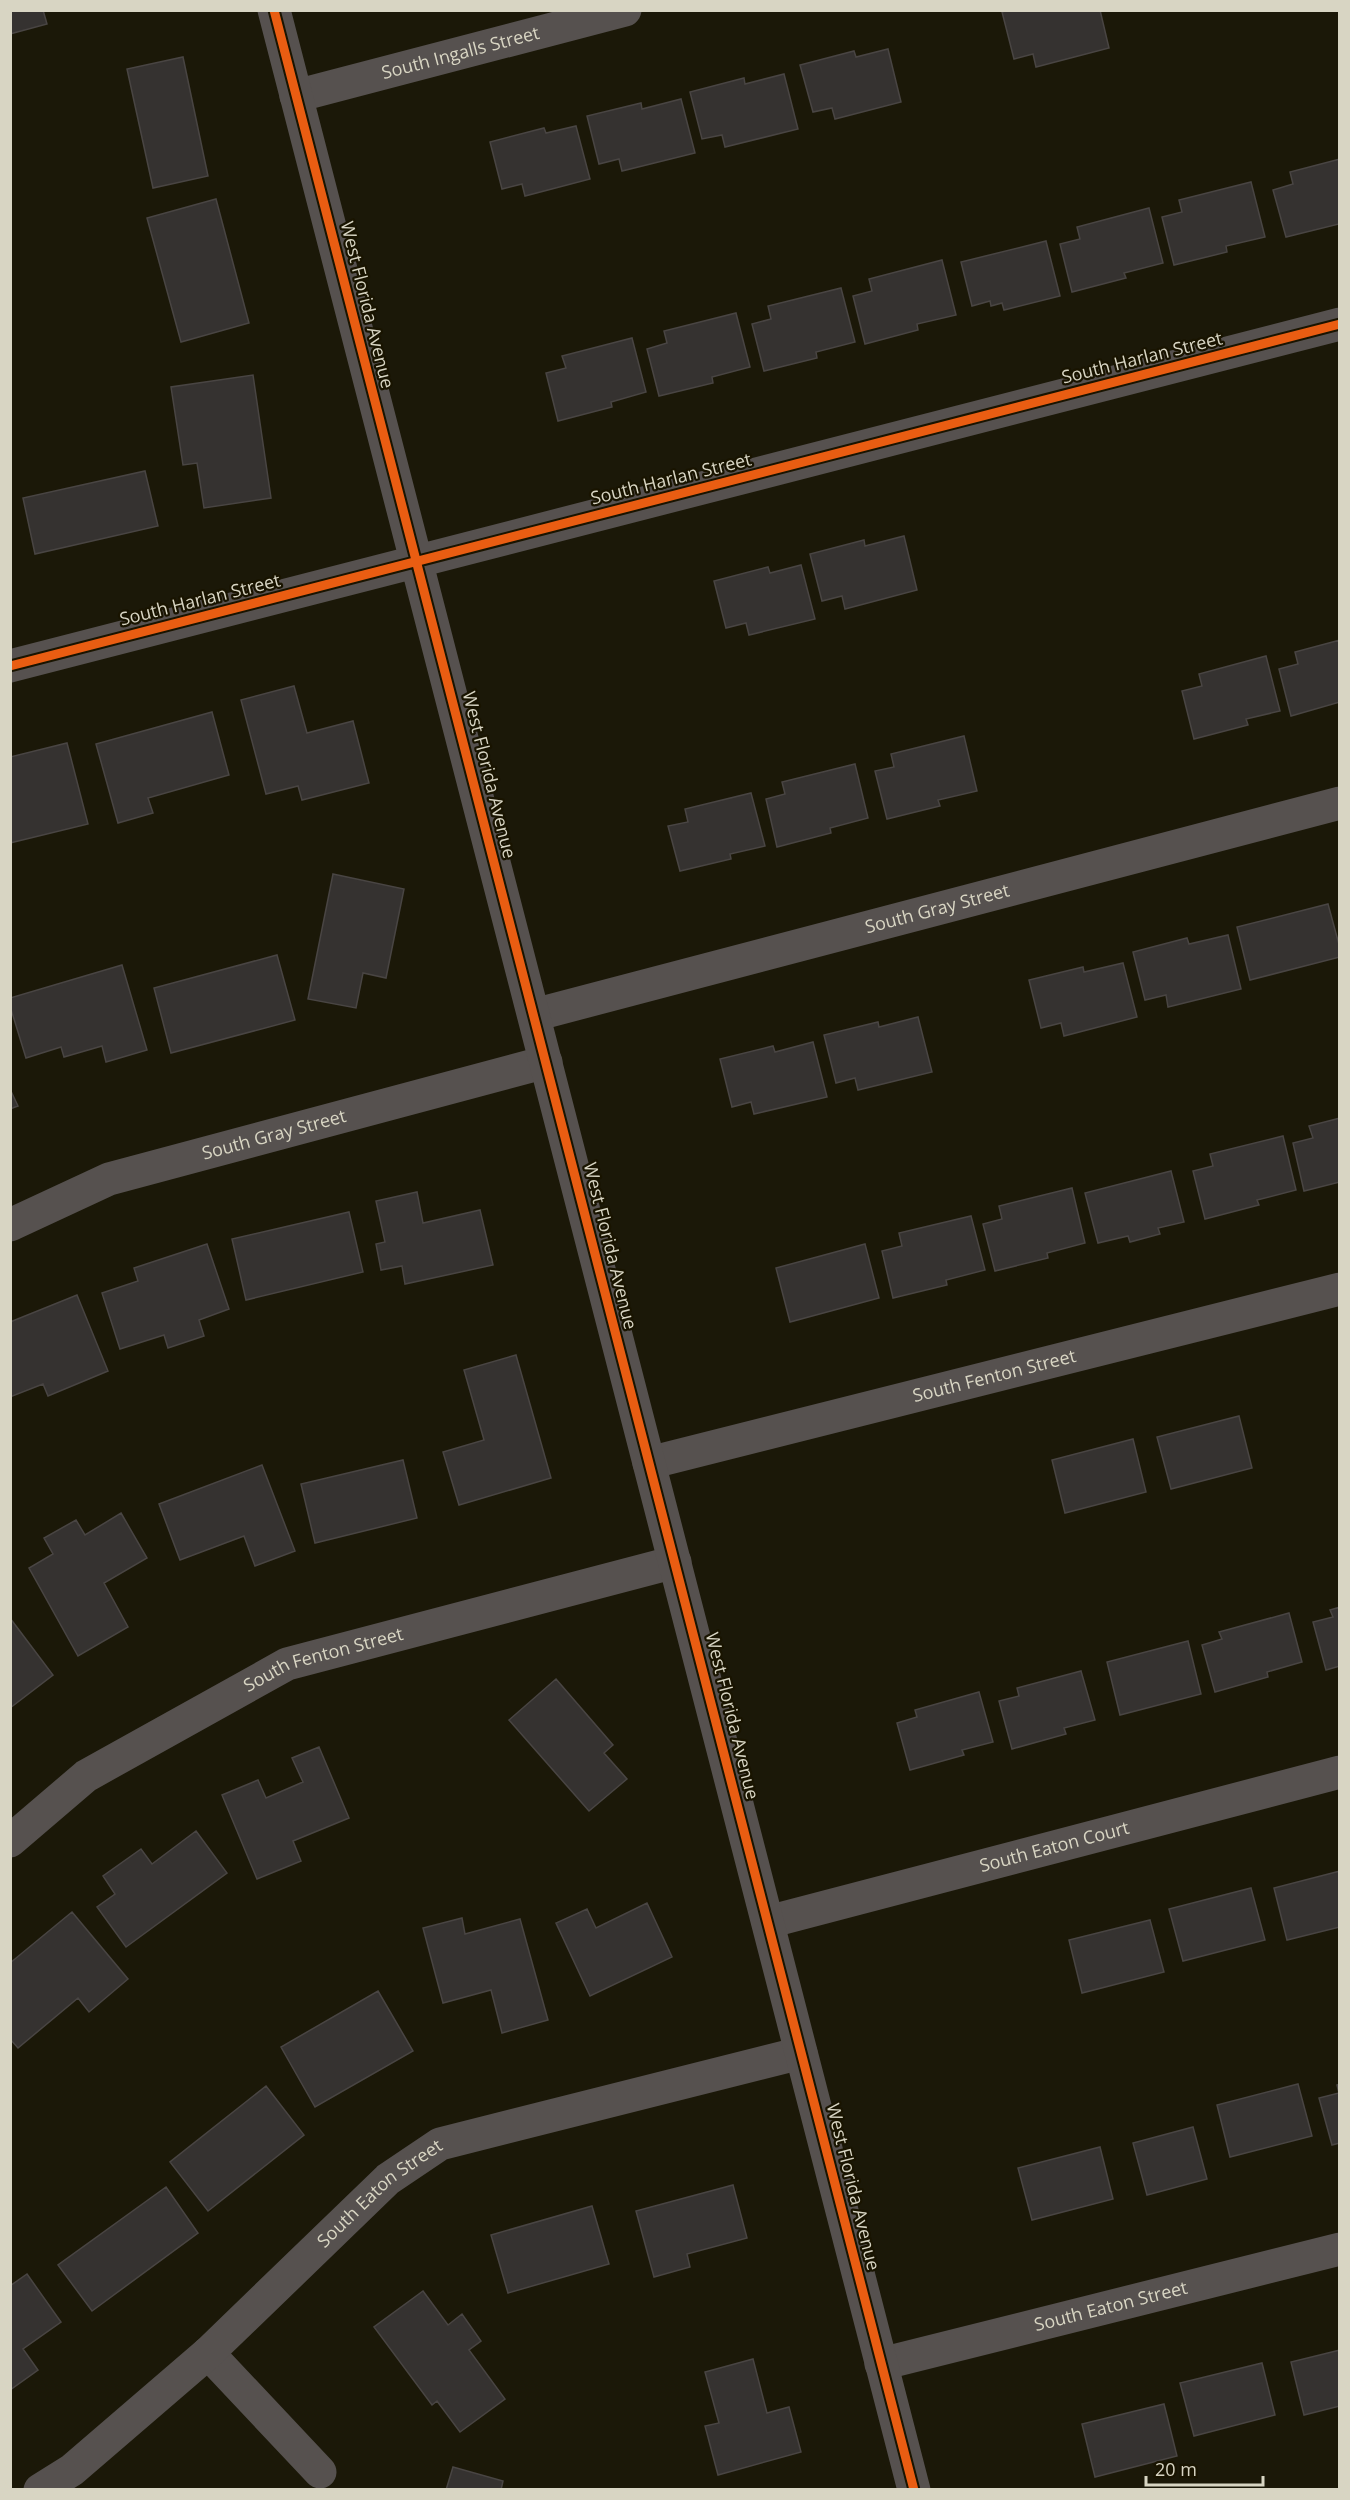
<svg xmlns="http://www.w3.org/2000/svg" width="1350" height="2500" viewBox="0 0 1350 2500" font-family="'Open Sans',sans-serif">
	<rect width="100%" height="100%" fill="#1b1808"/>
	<!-- building -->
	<path fill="#353230" stroke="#494543" stroke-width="1.5" d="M 10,10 L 43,10 L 47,24 L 10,34 Z
		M 1007,10 L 1100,10 L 1109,48 L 1036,67 L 1033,54 L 1014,59 L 1002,12 Z
		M 888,49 L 901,102 L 835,119 L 832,108 L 813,112 L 800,65 L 854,51 L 856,57 Z
		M 183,57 L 208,176 L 153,188 L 127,69 Z
		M 784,74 L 798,129 L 725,147 L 722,135 L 702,139 L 690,92 L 744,78 L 745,84 Z
		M 681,99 L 695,153 L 622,171 L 619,159 L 599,164 L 587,116 L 641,103 L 642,109 Z
		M 576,126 L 590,179 L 525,196 L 522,184 L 502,189 L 490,142 L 544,128 L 546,133 Z
		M 1340,159 L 1339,224 L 1286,237 L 1273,190 L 1293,184 L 1290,172 Z
		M 1251,182 L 1265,237 L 1226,246 L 1227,252 L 1174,265 L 1162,217 L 1182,212 L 1179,200 Z
		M 216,199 L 249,323 L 181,342 L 147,218 Z
		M 1149,208 L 1163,263 L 1124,273 L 1126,278 L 1072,292 L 1060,244 L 1080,239 L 1077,227 Z
		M 1046,241 L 1060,296 L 1004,310 L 1002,303 L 991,306 L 990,301 L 972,306 L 961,262 Z
		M 942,260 L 956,315 L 917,324 L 918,330 L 865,344 L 853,296 L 872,291 L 869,279 Z
		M 841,288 L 855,342 L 816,352 L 817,358 L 764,371 L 752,324 L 771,319 L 768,306 Z
		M 736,313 L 750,367 L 712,377 L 713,383 L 659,396 L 647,349 L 667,343 L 664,331 Z
		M 632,338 L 646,392 L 611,402 L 612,407 L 558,421 L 546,373 L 566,368 L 562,356 Z
		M 253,375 L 271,498 L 204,508 L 197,463 L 183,465 L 171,387 Z
		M 145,471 L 158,526 L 35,554 L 23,498 Z
		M 904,536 L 917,590 L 845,609 L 842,596 L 822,601 L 810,554 L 864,540 L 865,546 Z
		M 801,565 L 815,619 L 749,635 L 746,623 L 726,628 L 714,581 L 768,567 L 770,573 Z
		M 1340,640 L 1340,702 L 1291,716 L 1279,669 L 1298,664 L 1295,652 Z
		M 1266,656 L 1280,711 L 1246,719 L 1248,725 L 1194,739 L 1182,691 L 1202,686 L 1199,674 Z
		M 294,686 L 307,733 L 353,721 L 369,783 L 302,800 L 298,786 L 266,794 L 241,700 Z
		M 212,712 L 229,775 L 148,798 L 153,813 L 118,823 L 96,744 Z
		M 964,736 L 977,791 L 938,800 L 940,806 L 887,819 L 875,771 L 894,767 L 891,754 Z
		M 67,743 L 88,824 L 10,843 L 10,757 Z
		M 855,764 L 868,818 L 830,828 L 831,833 L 777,847 L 766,799 L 785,794 L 782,782 Z
		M 751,793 L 765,846 L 730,854 L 731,859 L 680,871 L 668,826 L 688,822 L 685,809 Z
		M 333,874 L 404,889 L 386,978 L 363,973 L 356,1008 L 308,999 Z
		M 1328,904 L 1340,948 L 1340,957 L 1250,980 L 1237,927 Z
		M 1228,935 L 1241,989 L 1168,1007 L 1166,995 L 1145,1000 L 1133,952 L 1187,938 L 1189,944 Z
		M 277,955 L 295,1020 L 171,1053 L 154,988 Z
		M 1123,963 L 1137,1017 L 1064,1036 L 1061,1023 L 1041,1028 L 1029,980 L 1083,967 L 1084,972 Z
		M 122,965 L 147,1050 L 106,1062 L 102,1046 L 64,1057 L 61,1047 L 26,1058 L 10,1006 L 10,998 Z
		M 918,1017 L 932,1072 L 858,1090 L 855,1078 L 836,1083 L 824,1035 L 878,1022 L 879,1027 Z
		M 813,1042 L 827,1097 L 754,1114 L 751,1102 L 732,1107 L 720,1059 L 773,1046 L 775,1052 Z
		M 10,1089 L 18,1106 L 10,1109 Z
		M 1340,1118 L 1340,1182 L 1304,1191 L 1293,1143 L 1313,1138 L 1309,1126 Z
		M 1283,1136 L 1296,1190 L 1257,1200 L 1259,1205 L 1205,1219 L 1193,1171 L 1213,1166 L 1210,1154 Z
		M 1171,1171 L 1184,1222 L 1158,1228 L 1160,1234 L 1130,1242 L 1128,1236 L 1098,1243 L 1085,1193 Z
		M 1072,1188 L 1085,1243 L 1047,1253 L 1048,1258 L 995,1271 L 983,1224 L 1002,1219 L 999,1206 Z
		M 417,1192 L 423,1223 L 480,1210 L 493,1265 L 405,1284 L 402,1266 L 381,1270 L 376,1244 L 385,1242 L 376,1201 Z
		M 349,1212 L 363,1272 L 246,1300 L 232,1239 Z
		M 971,1216 L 985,1270 L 946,1280 L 947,1285 L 893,1298 L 882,1251 L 902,1246 L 899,1233 Z
		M 207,1244 L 229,1309 L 199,1320 L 204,1336 L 168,1348 L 164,1335 L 120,1349 L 102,1293 L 138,1281 L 134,1268 Z
		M 865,1244 L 879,1298 L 790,1322 L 776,1268 Z
		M 77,1295 L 108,1371 L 48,1396 L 43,1384 L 10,1397 L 10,1322 Z
		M 516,1355 L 551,1478 L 459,1505 L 443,1452 L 484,1440 L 464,1370 Z
		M 1239,1416 L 1252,1468 L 1171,1489 L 1157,1437 Z
		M 1133,1439 L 1146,1492 L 1065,1513 L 1052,1460 Z
		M 403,1460 L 417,1518 L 315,1543 L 301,1484 Z
		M 262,1465 L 295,1551 L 255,1566 L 244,1536 L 180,1560 L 159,1504 Z
		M 121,1513 L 147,1558 L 104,1583 L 128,1627 L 78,1656 L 29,1568 L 53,1554 L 44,1538 L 76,1520 L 85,1535 Z
		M 1340,1607 L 1340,1666 L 1326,1670 L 1313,1622 L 1333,1617 L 1330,1610 Z
		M 1289,1613 L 1302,1662 L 1267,1672 L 1268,1677 L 1215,1692 L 1202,1645 L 1222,1639 L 1219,1632 Z
		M 10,1618 L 53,1675 L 10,1708 Z
		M 1188,1641 L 1201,1694 L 1120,1715 L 1107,1662 Z
		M 1081,1671 L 1095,1720 L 1064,1728 L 1066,1734 L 1012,1749 L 999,1701 L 1019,1696 L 1017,1688 Z
		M 556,1679 L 613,1745 L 604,1753 L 627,1779 L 589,1811 L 509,1720 Z
		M 979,1692 L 993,1742 L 962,1750 L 964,1755 L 910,1770 L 897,1723 L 917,1717 L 915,1710 Z
		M 319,1747 L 349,1818 L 293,1841 L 301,1861 L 257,1879 L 222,1795 L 258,1780 L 266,1798 L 303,1782 L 292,1758 Z
		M 196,1831 L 227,1873 L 126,1947 L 97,1907 L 115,1894 L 103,1876 L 141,1849 L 152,1864 Z
		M 1340,1871 L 1340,1927 L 1287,1940 L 1274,1888 Z
		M 1251,1888 L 1265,1940 L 1183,1961 L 1169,1909 Z
		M 647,1903 L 672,1957 L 590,1996 L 556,1923 L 587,1909 L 596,1928 Z
		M 72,1912 L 128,1979 L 89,2012 L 78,1998 L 18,2048 L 10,2039 L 10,1963 Z
		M 462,1918 L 465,1934 L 520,1919 L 548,2020 L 502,2033 L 491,1990 L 443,2003 L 423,1928 Z
		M 1150,1920 L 1164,1972 L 1082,1993 L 1069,1940 Z
		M 378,1991 L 413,2051 L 315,2107 L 281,2047 Z
		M 1298,2084 L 1312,2136 L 1230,2157 L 1217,2105 Z
		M 1340,2084 L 1340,2143 L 1332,2145 L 1319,2098 L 1339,2093 L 1337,2085 Z
		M 266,2086 L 304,2135 L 208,2211 L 170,2162 Z
		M 1193,2127 L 1207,2179 L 1147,2195 L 1133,2143 Z
		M 1100,2147 L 1113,2199 L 1032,2220 L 1018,2168 Z
		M 733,2185 L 747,2238 L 687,2254 L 690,2267 L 654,2277 L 636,2211 Z
		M 166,2187 L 198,2233 L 92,2311 L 58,2265 Z
		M 592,2206 L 609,2264 L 508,2293 L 491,2235 Z
		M 27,2274 L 61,2322 L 23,2349 L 38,2370 L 10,2390 L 10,2286 Z
		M 423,2291 L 448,2325 L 462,2314 L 481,2341 L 469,2350 L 505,2399 L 460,2432 L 437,2401 L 432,2405 L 374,2327 Z
		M 1340,2350 L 1340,2406 L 1304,2415 L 1291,2362 Z
		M 753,2359 L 767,2413 L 789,2407 L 801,2452 L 718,2475 L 705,2426 L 719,2423 L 705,2372 Z
		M 1262,2363 L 1275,2415 L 1194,2436 L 1180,2383 Z
		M 1164,2404 L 1177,2456 L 1095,2477 L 1082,2424 Z
		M 453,2467 L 503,2481 L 501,2490 L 446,2490 Z"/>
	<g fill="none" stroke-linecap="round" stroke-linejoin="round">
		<!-- minor -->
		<g stroke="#56514f" stroke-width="33">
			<path id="s1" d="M 296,96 L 625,10"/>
			<path id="s2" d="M 534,1015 L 1340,803"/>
			<path id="s3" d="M 10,1225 L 109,1179 L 546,1062"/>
			<path id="s4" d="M 649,1463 L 1340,1289"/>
			<path id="s5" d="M 10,1841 L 86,1776 L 287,1664 L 675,1562"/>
			<path id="s6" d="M 768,1922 L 1340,1772"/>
			<path d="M 208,2353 L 320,2472"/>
			<path id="s7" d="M 881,2364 L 1340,2249"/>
			<path id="s8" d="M 40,2490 L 72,2470 L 208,2353 L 388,2179 L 440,2144 L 801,2053"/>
		</g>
		<!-- tertiary -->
		<path stroke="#56514f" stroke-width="33" d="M 274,10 L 914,2490
			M 10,666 L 1340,324"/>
		<defs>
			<path id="cycleway" d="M 274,10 L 914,2490
				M 10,666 L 1340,324"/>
		</defs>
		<!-- cycleway casing -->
		<use href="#cycleway" stroke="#191400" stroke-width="13"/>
		<!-- cycleway -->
		<use href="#cycleway" stroke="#e95d12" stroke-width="9"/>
	</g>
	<g text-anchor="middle" stroke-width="4.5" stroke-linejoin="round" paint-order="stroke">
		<!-- street labels -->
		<g font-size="18" fill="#d8d5c3" stroke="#191400">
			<text dy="6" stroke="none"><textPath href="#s1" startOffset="170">South Ingalls Street</textPath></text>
			<text transform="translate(367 305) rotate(76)" y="6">West Florida Avenue</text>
			<text transform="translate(1142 358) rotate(-14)" y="6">South Harlan Street</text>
			<text transform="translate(671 479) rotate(-14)" y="6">South Harlan Street</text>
			<text transform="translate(200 600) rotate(-14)" y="6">South Harlan Street</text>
			<text transform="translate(489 775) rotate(76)" y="6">West Florida Avenue</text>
			<text dy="6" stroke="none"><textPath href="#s2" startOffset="417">South Gray Street</textPath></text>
			<text dy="6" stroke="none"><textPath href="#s3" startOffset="280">South Gray Street</textPath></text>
			<text transform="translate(610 1246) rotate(76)" y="6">West Florida Avenue</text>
			<text dy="6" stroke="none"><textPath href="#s4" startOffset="356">South Fenton Street</textPath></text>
			<text dy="6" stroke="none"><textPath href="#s5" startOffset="366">South Fenton Street</textPath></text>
			<text transform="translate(732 1716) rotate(76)" y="6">West Florida Avenue</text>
			<text dy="6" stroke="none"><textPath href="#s6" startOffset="296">South Eaton Court</textPath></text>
			<text transform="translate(853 2187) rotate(76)" y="6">West Florida Avenue</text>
			<text dy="6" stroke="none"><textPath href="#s8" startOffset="452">South Eaton Street</textPath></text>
			<text dy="6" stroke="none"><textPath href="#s7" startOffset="237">South Eaton Street</textPath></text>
		</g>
	</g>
	<!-- border -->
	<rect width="1350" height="2500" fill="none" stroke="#d8d5c3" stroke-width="24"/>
	<!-- scale -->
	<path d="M1146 2476v9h117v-9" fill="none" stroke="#d8d5c3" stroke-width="3"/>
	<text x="1155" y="2476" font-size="18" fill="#d8d5c3" stroke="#191400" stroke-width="4.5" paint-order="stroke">20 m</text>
</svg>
